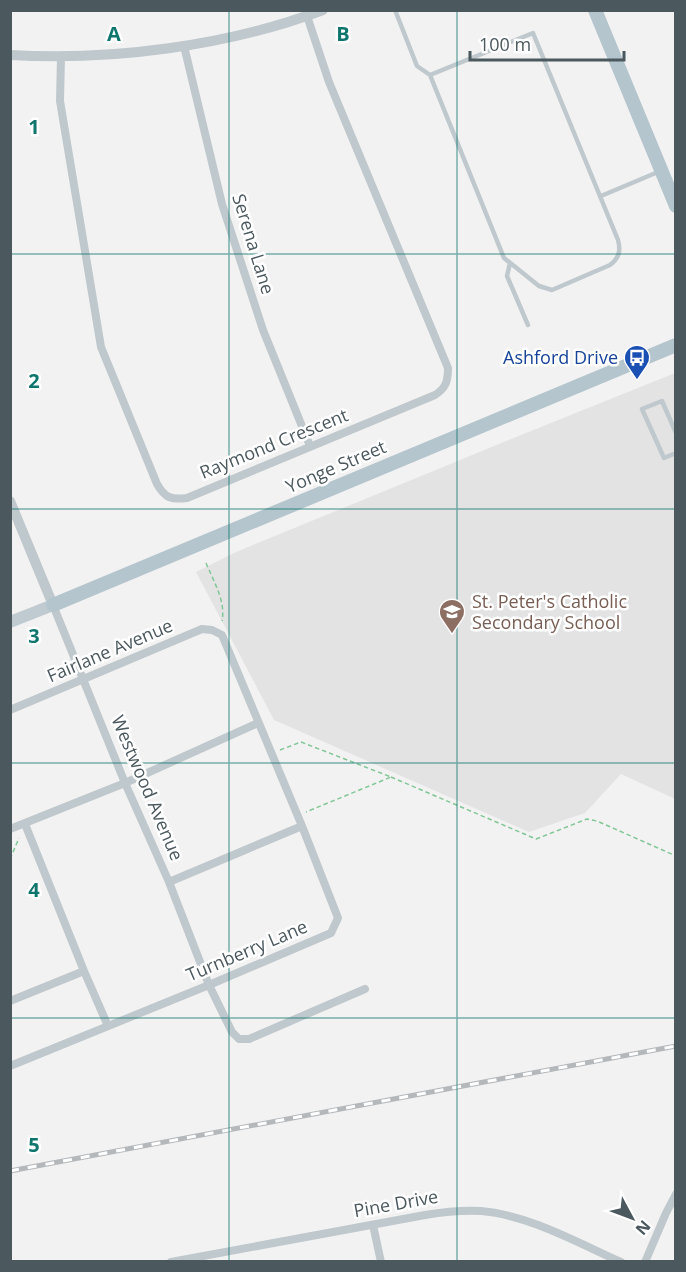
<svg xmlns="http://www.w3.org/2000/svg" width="686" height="1272" viewBox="0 0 686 1272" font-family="'Open Sans',sans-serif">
	<rect width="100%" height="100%" fill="#f3f2f2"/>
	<!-- education -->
	<path fill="#e4e3e3" d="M 675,373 L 675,799 L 621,774 L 585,813 L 529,832 L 274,720 L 196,572 L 236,552 L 499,444 Z"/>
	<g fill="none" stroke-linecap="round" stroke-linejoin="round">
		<!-- path -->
		<path stroke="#81c697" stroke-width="1.5" stroke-dasharray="4.5 3" stroke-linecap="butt" d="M 206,563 C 214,582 226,602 222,621
			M 280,750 L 301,742 L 391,777 L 306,812
			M 391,777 L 536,839 L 587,819 L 597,821 L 676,856
			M 10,859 L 19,838"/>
		<!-- service -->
		<path stroke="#bfc8cc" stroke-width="4.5" d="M 395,10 L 417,66 L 430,75 L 504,258 L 539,286 L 552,290 L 610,265 C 619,258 621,251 618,240 L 533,33 L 430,75
			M 601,196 L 658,172
			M 510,263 L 507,276 L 528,325
			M 676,433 L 662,401 L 642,409 L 664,458 L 676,453"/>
		<!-- minor -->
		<path stroke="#bfc8cc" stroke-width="8" d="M 184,46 L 222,204 L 263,330 L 310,446
			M 61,56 L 60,101 L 101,347 L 157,484 C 165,498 171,500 187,498 L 435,395 C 446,388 448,381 448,368 L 329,82 L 307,16
			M 53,605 L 125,783 L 169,882 L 209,985 L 232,1032 L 239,1039 L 249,1039 L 365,989
			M 10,710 L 202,629 L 212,630 L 222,635 L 302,826 L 338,918 L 331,933 L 209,985 L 10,1066
			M 25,824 L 84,971 L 108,1026
			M 10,829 L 125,783 L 258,723
			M 169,882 L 302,826
			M 10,1001 L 84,971
			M 373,1225 L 381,1262
			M 171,1262 L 425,1215 C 443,1212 462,1210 481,1211 C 529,1215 578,1243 621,1262
			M 645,1262 L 666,1213 L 676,1194"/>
		<!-- tertiary -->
		<path stroke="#bfc8cc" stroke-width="10" d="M 10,55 C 111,61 228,46 323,10
			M 10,501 L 53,605"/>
		<!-- secondary -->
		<path stroke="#bfcbd1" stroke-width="12" d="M 10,622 L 53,605"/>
		<!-- primary -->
		<path stroke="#b4c5cd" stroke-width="14" d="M 595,10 L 676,206
			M 53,605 L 676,345"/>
		<defs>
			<path id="rail" d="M 10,1171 L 676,1046"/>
		</defs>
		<!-- rail casing -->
		<use href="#rail" stroke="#b4b8bb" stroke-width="5"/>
		<!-- rail -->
		<use href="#rail" stroke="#fff" stroke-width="3" stroke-dasharray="9" stroke-linecap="butt"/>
	</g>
	<!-- grid -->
	<path fill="none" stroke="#0f766e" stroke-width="1.5" stroke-opacity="0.55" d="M 229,10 L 229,1262M 457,10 L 457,1262M 10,254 L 676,254M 10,509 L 676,509M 10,763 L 676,763M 10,1018 L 676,1018"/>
	<!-- icons -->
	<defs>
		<symbol id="bus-pin" viewBox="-11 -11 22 30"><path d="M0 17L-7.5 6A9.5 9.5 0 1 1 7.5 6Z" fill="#1a4fb4" stroke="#fff"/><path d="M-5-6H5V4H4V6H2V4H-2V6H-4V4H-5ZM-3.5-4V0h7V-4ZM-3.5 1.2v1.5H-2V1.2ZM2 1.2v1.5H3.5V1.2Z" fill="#fff"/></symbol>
		<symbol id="school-pin" viewBox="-11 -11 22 30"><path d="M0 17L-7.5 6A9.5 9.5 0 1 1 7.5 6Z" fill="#8d6e63" stroke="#fff"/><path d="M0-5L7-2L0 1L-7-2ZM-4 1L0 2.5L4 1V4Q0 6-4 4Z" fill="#fff"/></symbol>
	</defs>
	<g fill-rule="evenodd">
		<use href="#bus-pin" x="622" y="343" width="30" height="40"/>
		<use href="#school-pin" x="437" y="597" width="30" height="40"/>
	</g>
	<g text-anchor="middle" stroke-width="5" stroke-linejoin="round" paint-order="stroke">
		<!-- street labels -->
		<g font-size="18" fill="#4b585d" stroke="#fff">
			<text transform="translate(253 244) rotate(73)" y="6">Serena Lane</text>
			<text transform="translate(274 444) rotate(-22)" y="6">Raymond Crescent</text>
			<text transform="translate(336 467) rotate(-23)" y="6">Yonge Street</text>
			<text transform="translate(110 651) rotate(-23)" y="6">Fairlane Avenue</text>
			<text transform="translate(147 788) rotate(67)" y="6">Westwood Avenue</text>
			<text transform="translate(247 951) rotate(-23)" y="6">Turnberry Lane</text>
			<text transform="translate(396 1204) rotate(-10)" y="6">Pine Drive</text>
		</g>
		<!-- transit labels -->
		<g font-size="18" fill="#164399" stroke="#fff" text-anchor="end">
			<text x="618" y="364">Ashford Drive</text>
		</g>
		<!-- education labels -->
		<g font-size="18" fill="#785e54" stroke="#fff" text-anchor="start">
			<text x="472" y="608">St. Peter's Catholic<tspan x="472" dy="21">Secondary School</tspan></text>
		</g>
	</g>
	<g font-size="20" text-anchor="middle" font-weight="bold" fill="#0f766e" stroke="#fff" stroke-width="5" stroke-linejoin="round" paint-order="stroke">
		<text x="114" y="41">A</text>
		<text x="343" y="41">B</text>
		<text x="34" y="134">1</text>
		<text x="34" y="388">2</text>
		<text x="34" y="643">3</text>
		<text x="34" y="897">4</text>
		<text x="34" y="1152">5</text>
	</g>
	<!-- border -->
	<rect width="686" height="1272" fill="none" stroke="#4b585d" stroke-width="24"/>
	<!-- north arrow -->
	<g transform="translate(632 1218) rotate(131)" stroke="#ffffff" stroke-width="4.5" paint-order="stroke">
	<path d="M0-4.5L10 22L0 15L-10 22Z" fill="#4b585d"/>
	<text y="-9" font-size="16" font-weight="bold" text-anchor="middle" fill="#4b585d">N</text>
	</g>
	<!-- scale -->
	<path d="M470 51v9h154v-9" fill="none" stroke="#4b585d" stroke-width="3"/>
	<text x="479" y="51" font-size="18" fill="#4b585d" stroke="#ffffff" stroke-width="4.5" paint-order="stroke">100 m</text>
</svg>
